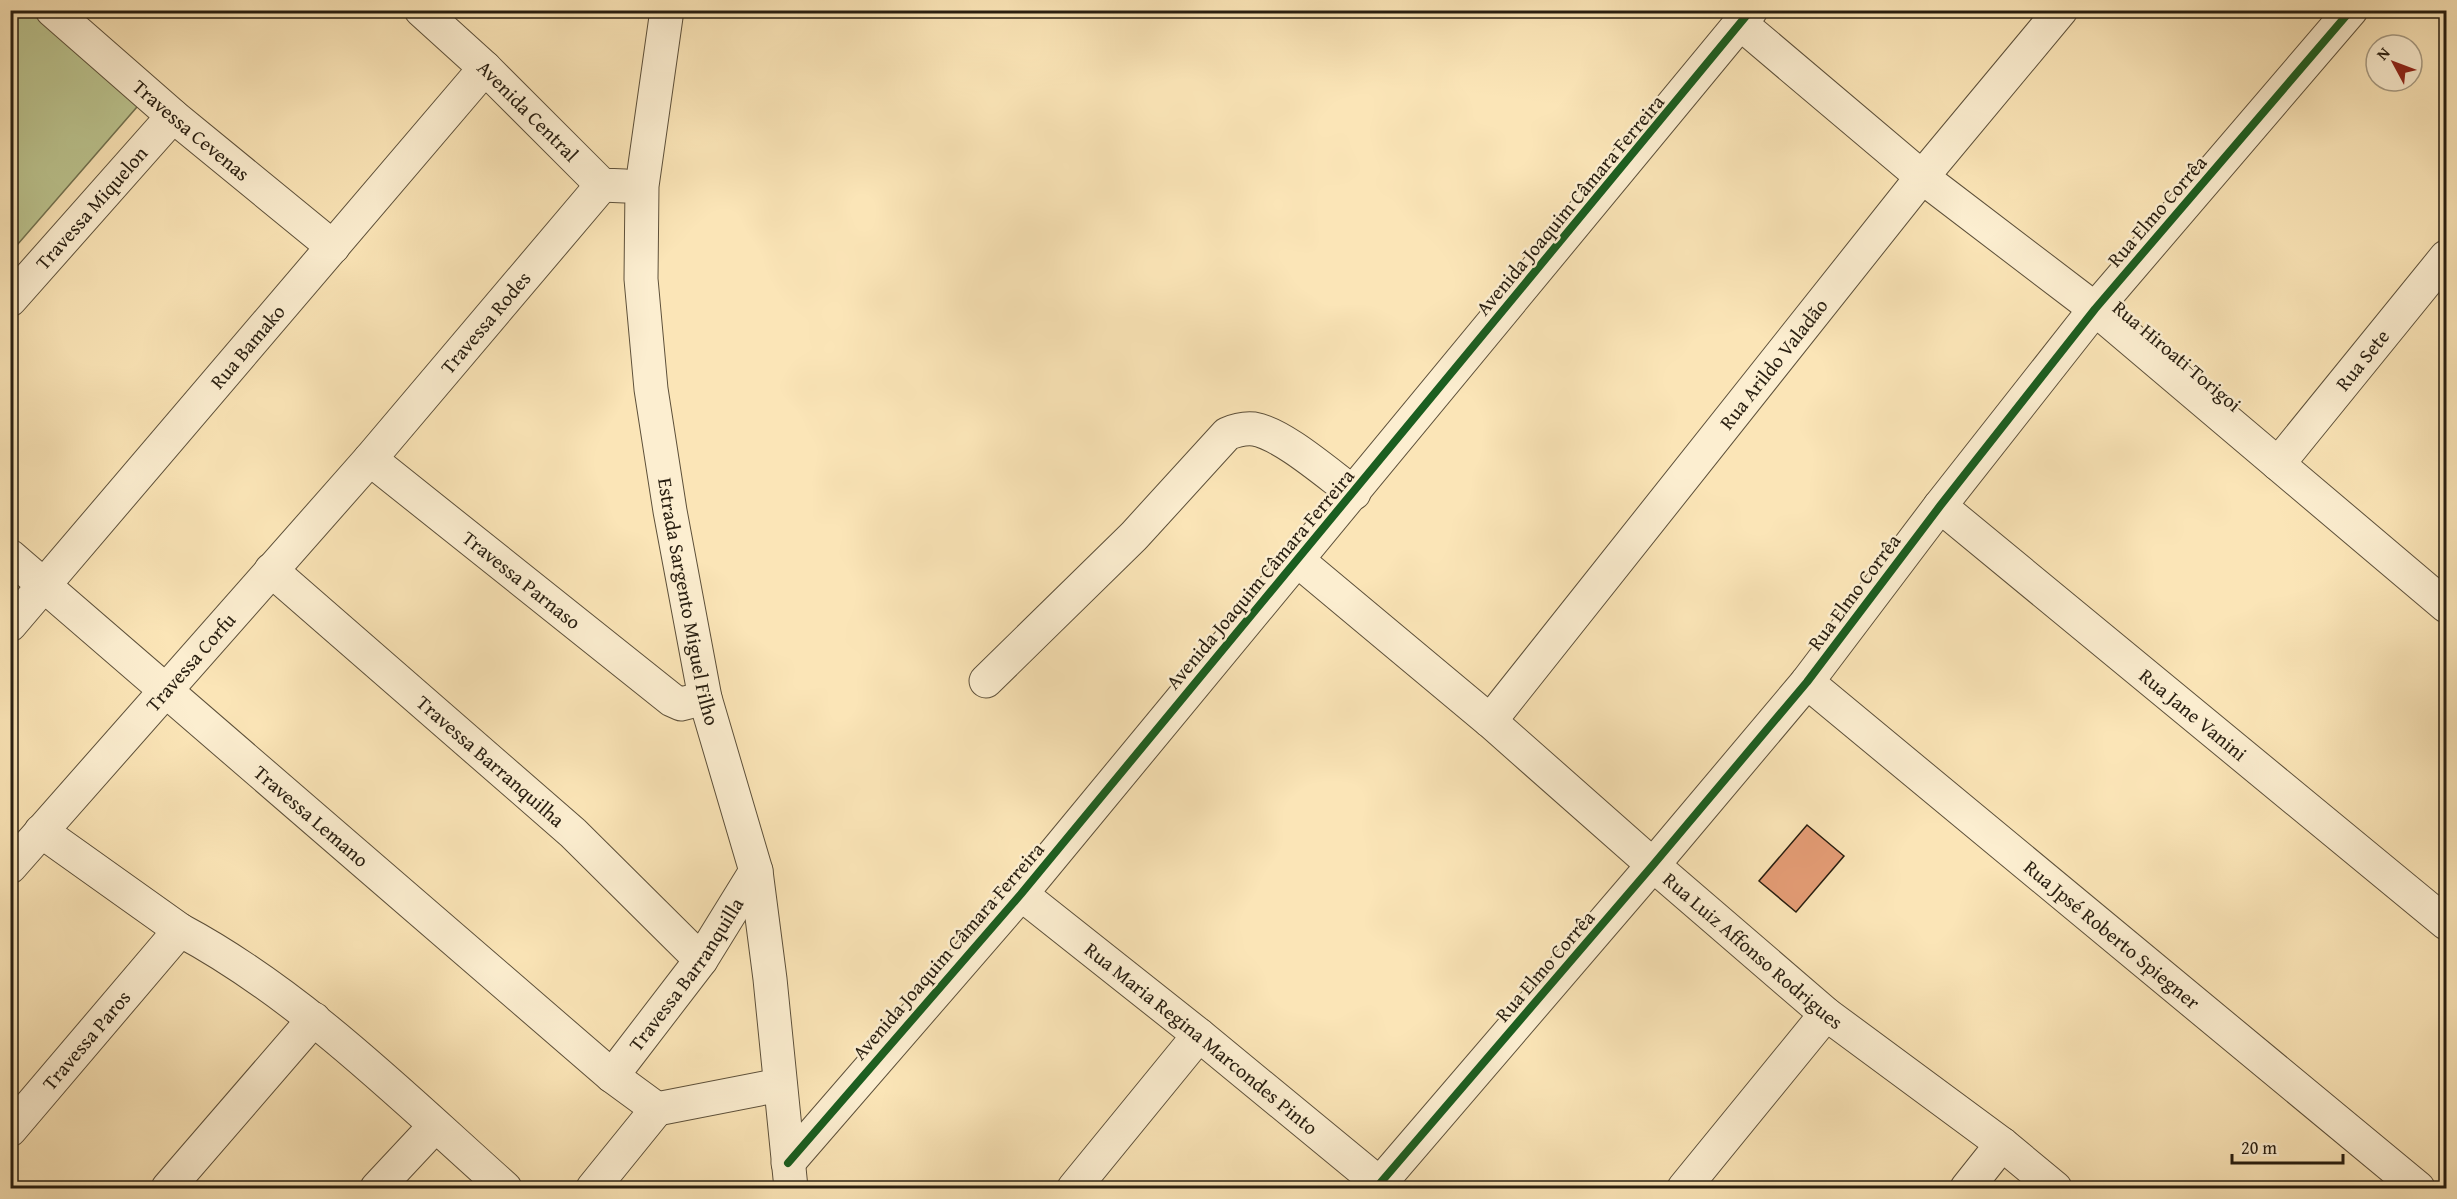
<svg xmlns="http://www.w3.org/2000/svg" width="2457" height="1199" viewBox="0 0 2457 1199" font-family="'Gentium Book Plus',serif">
	<rect width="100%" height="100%" fill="#fbe5b7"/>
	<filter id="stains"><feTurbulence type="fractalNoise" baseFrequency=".00333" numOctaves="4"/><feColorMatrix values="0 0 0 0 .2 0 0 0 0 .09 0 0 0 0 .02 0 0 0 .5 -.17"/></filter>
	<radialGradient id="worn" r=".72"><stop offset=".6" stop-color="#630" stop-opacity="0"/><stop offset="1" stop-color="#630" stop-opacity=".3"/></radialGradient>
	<!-- park -->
	<path fill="#bcc590" stroke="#727250" stroke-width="1.5" d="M 11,11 L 34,11 L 143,100 L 11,252 Z"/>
	<!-- building -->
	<path fill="#e59d76" stroke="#281e10" stroke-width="1.5" d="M 1807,825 L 1844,856 L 1796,912 L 1759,881 Z"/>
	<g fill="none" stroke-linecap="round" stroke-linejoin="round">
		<defs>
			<g id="minor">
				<path id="s1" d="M 52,10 L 173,116 L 333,247"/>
				<path id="s2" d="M 421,10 L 485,68 L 602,185 L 625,186"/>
				<path id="s3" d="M 667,10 L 642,186 L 641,279 L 651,389 L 670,511 L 705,698 L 756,871 L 770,979 L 791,1188"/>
				<path d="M 1741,24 L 1922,177 L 2095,309 L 2446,606"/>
				<path id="s4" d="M 10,300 L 173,116"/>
				<path id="s5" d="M 370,459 L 672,700 L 681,704 L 705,698"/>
				<path id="s6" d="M 2278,464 L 2446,257"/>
				<path id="s7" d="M 1940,506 L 2446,923"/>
				<path id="s8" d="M 10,556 L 612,1076 L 657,1109 L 593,1188"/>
				<path id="s9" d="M 1296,559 L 1490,721 L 1653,865 L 1826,1014 L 2002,1144 L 2055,1188"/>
				<path id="s10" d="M 271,570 L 573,833 L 701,960"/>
				<path id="s11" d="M 10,625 L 485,68"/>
				<path d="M 986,681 L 1134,536 L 1227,434 C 1236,430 1244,428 1254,429 C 1283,434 1329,475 1354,493"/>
				<path id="s12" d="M 1807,682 L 2418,1188"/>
				<path id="s13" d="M 1490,721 L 1922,177 L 2061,10"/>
				<path d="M 41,831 L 180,930"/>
				<path id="s14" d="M 10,867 L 370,459 L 602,185"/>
				<path id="s15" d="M 1021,894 L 1199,1035 L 1380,1184"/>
				<path id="s16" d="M 612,1076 L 701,960 L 756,871"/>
				<path d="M 657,1109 L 780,1085"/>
				<path id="s17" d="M 10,1130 L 180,930 C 300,994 404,1098 505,1188"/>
				<path d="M 788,1163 L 1021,894 L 1751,10"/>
				<path d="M 168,1188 L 314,1019"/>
				<path d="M 377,1188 L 435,1126"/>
				<path d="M 1074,1188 L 1199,1035"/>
				<path d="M 1376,1188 L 1653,865 L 1807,682 L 1940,506 L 2095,309 L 2351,10"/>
				<path d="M 1684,1188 L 1826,1014"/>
				<path d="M 1967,1188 L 2002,1144"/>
			</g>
		</defs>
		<!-- minor casing -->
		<use href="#minor" stroke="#5d503a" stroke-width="35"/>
		<!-- minor -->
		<use href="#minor" stroke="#fceed0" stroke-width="33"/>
		<defs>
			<path id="cycleway" d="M 788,1163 L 1021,894 L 1751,10
				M 1376,1188 L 1653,865 L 1807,682 L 1940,506 L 2095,309 L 2351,10"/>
		</defs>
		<!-- cycleway casing -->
		<use href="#cycleway" stroke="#fceed0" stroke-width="11"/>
		<!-- cycleway -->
		<use href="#cycleway" stroke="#1b5e20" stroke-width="8"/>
	</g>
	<g text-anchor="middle" stroke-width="5" stroke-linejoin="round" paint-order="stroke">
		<!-- street labels -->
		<g font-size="20" fill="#281e10" stroke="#fceed0">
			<text dy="7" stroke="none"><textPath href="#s2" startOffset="147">Avenida Central</textPath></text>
			<text dy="7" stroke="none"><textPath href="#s1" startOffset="184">Travessa Cevenas</textPath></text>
			<text transform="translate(1570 205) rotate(-50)" y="7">Avenida Joaquim Câmara Ferreira</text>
			<text dy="7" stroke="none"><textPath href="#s4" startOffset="123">Travessa Miquelon</textPath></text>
			<text transform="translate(2157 211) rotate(-49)" y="7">Rua Elmo Corrêa</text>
			<text dy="7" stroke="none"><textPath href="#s14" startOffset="723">Travessa Rodes</textPath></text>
			<text dy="7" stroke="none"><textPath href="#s11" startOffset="366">Rua Bamako</textPath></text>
			<text transform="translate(2177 356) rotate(40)" y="7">Rua Hiroati Torigoi</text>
			<text dy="7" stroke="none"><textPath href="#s6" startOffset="134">Rua Sete</textPath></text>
			<text dy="7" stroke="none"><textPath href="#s13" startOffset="456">Rua Arildo Valadão</textPath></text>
			<text dy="7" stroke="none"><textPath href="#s5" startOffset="194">Travessa Parnaso</textPath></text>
			<text transform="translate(1260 579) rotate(-50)" y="7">Avenida Joaquim Câmara Ferreira</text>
			<text transform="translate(1854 592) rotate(-53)" y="7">Rua Elmo Corrêa</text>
			<text dy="7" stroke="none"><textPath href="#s3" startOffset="597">Estrada Sargento Miguel Filho</textPath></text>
			<text dy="7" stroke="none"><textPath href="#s14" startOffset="273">Travessa Corfu</textPath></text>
			<text dy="7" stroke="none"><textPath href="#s7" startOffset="328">Rua Jane Vanini</textPath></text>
			<text dy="7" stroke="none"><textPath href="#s10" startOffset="291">Travessa Barranquilha</textPath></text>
			<text dy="7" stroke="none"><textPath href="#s8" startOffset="398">Travessa Lemano</textPath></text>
			<text dy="7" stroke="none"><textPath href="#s12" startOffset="396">Rua Jpsé Roberto Spiegner</textPath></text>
			<text dy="7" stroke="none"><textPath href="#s9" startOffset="602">Rua Luiz Affonso Rodrigues</textPath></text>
			<text transform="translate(948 951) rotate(-49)" y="7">Avenida Joaquim Câmara Ferreira</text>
			<text transform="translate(1545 966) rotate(-49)" y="7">Rua Elmo Corrêa</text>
			<text dy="7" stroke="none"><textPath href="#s16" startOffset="126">Travessa Barranquilla</textPath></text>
			<text dy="7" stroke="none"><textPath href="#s15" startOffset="231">Rua Maria Regina Marcondes Pinto</textPath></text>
			<text dy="7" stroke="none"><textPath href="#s17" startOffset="118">Travessa Paros</textPath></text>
		</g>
	</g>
	<!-- margin -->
	<rect width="2457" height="1199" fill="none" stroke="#fbe5b7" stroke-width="36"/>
	<rect x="12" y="12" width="2433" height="1175" fill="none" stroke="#281e10" stroke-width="3"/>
	<rect x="18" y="18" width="2421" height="1163" fill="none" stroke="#281e10" stroke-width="1.5"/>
	<!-- north arrow -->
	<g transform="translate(2394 63) rotate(311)"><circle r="28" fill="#fceed0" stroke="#a79b83" stroke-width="1.5"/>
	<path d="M0-4.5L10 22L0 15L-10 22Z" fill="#8f2418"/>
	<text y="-9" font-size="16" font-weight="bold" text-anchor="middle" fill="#281e10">N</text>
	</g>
	<!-- scale -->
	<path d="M2232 1154v9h111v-9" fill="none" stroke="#281e10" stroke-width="3"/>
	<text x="2241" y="1154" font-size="18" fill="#281e10" stroke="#fceed0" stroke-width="4.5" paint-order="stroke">20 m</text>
	<rect width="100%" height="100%" filter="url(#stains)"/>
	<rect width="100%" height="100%" fill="url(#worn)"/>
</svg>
